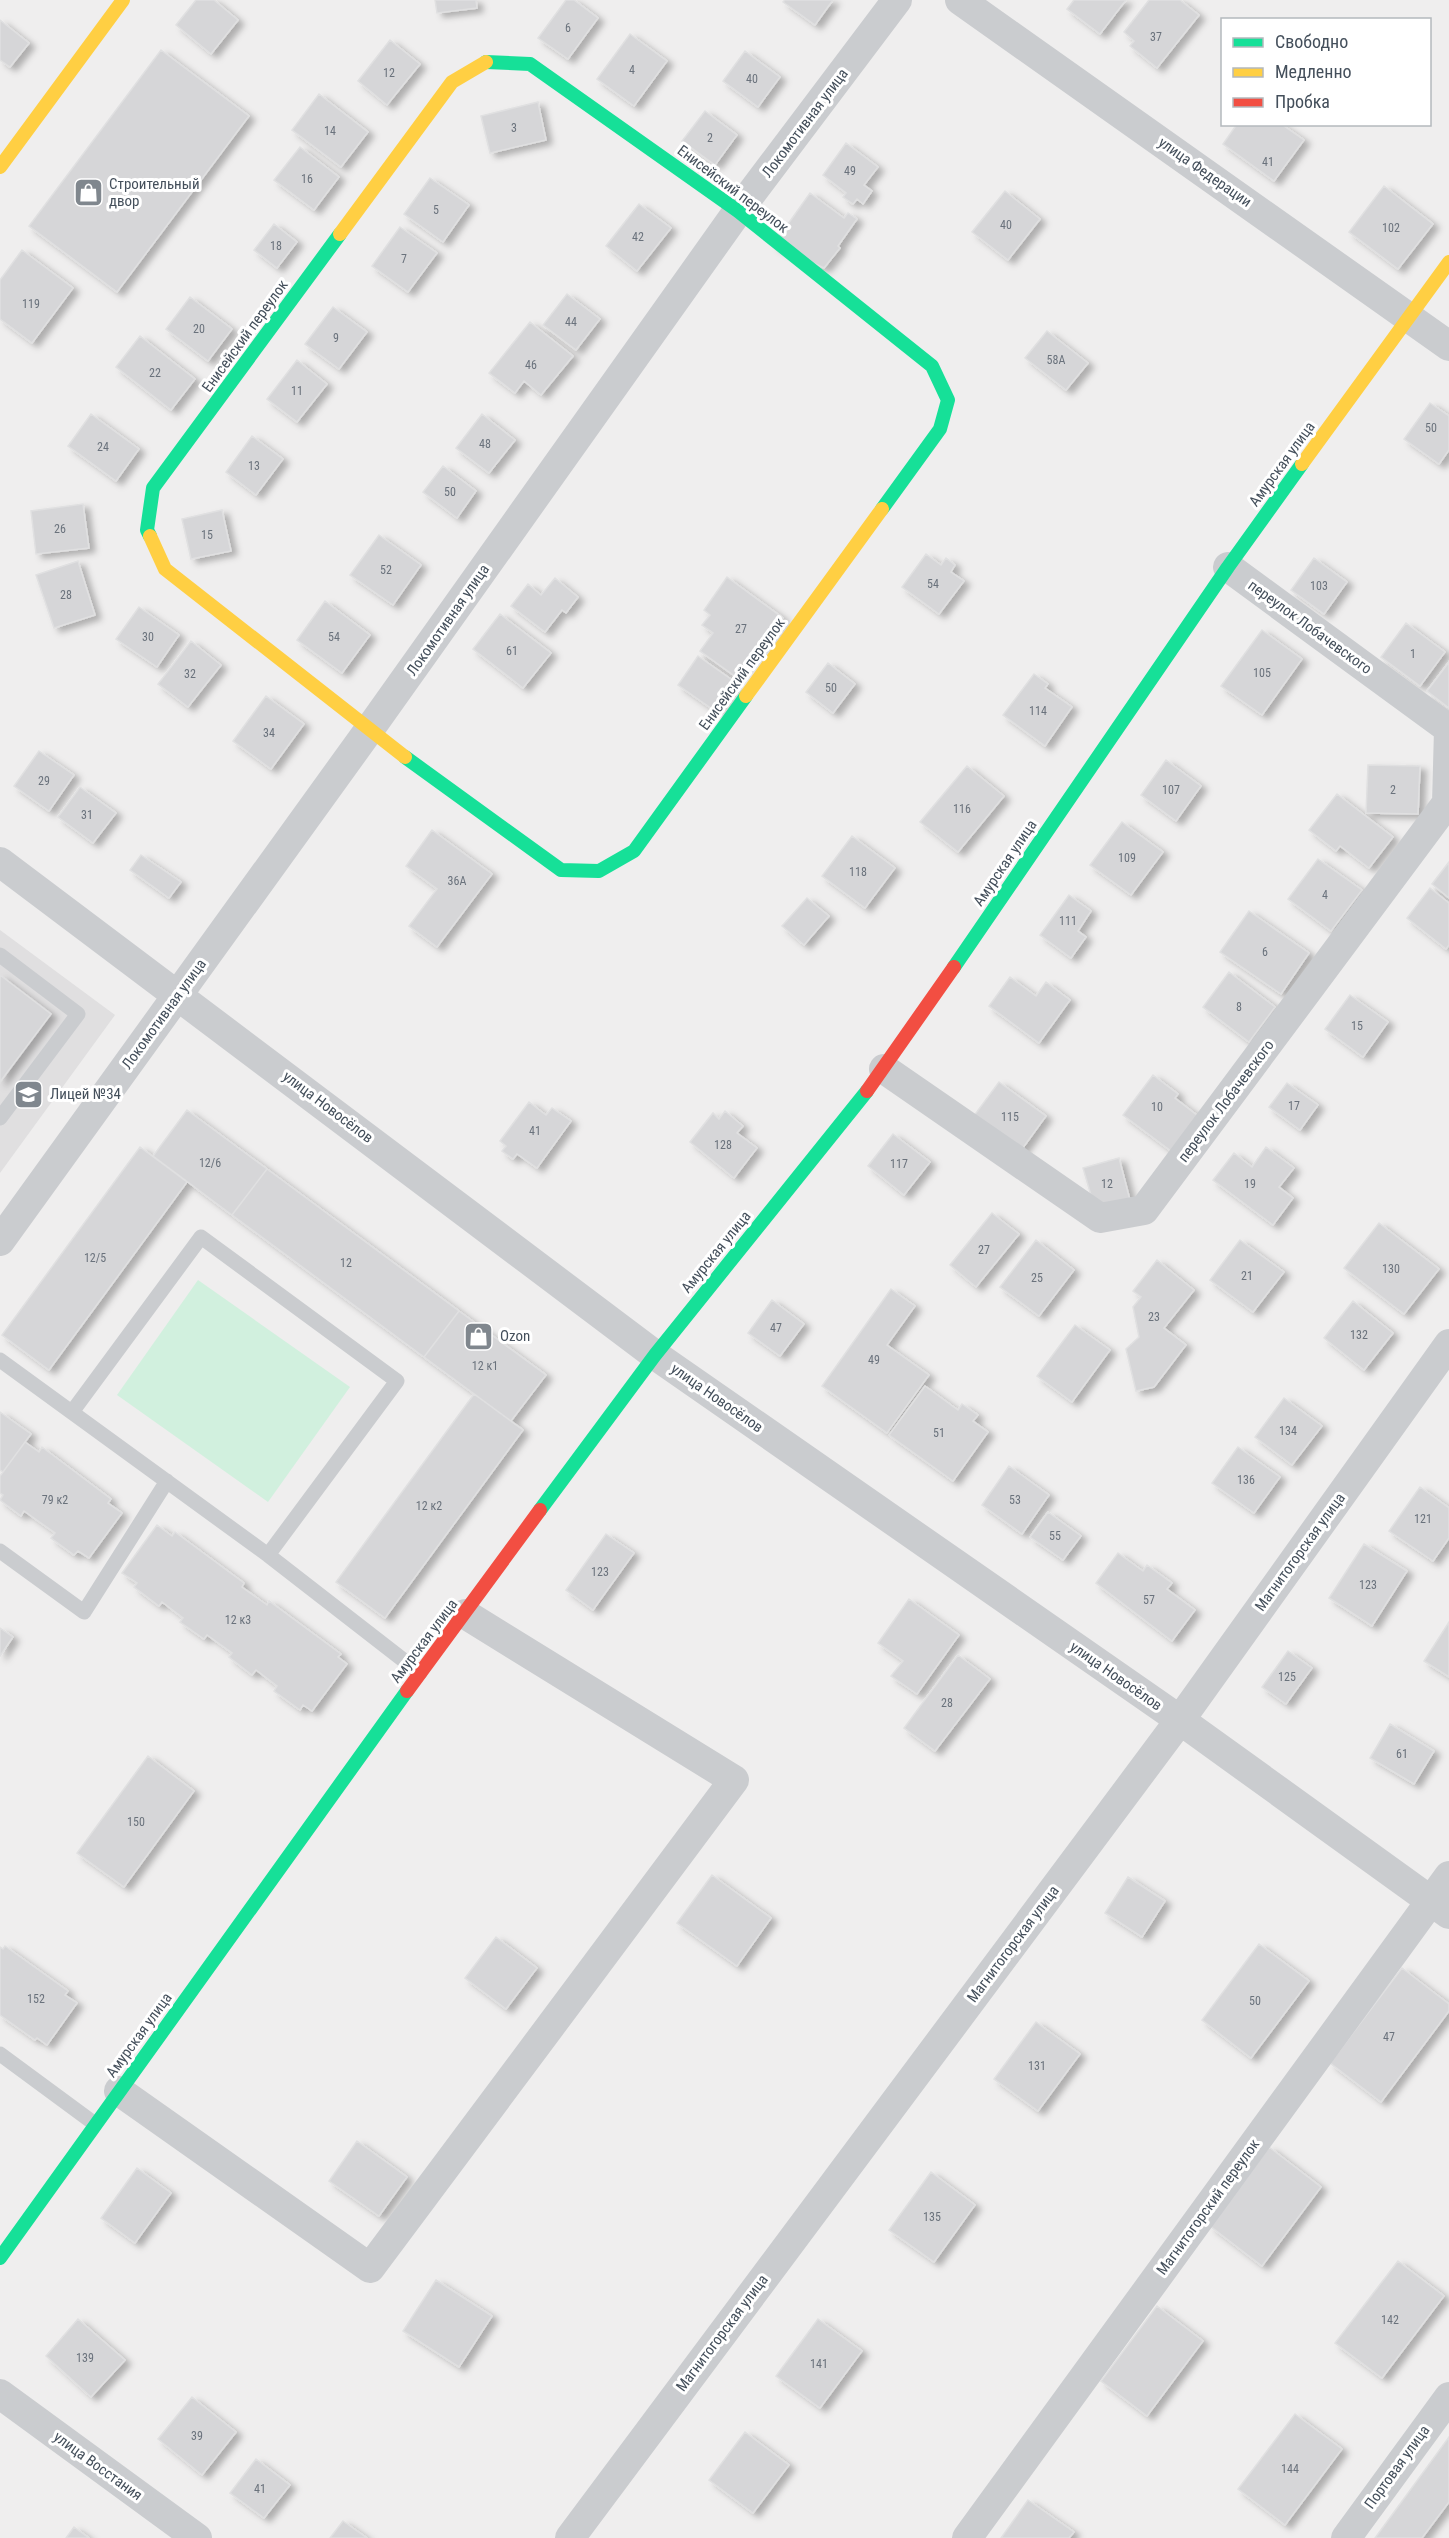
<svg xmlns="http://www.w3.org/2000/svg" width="1449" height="2538" viewBox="0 0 1449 2538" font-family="'Roboto Condensed',sans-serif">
	<defs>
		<filter id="shadow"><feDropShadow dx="6" dy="4" stdDeviation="3" flood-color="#0004"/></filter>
	</defs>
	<rect width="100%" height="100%" fill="#efeeee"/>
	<!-- education -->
	<path fill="#e0dfe0" d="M 0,930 L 115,1015 L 0,1173 Z"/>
	<!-- green -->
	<path fill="#d1f0de" d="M 198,1280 L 350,1387 L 268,1502 L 117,1395 Z"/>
	<!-- building -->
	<path fill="#d6d6d8" stroke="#e0e0e1" stroke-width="1.5" filter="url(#shadow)" d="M 196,0 L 214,0 L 238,20 L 211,54 L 176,25 Z
		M 435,0 L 476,0 L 477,8 L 437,13 Z
		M 566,0 L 574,0 L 598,18 L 568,59 L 538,38 Z
		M 785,0 L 833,0 L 815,25 L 783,2 Z
		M 1074,0 L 1126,0 L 1100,34 L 1067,9 Z
		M 1149,0 L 1180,0 L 1199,15 L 1157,68 L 1130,46 L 1134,41 L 1124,32 Z
		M 0,20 L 29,43 L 10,67 L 0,60 Z
		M 630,34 L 667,61 L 634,106 L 597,79 Z
		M 390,40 L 420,64 L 387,105 L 358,81 Z
		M 161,50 L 249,116 L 117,292 L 29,226 Z
		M 745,51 L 780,77 L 758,107 L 723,81 Z
		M 319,94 L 368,132 L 341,167 L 292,130 Z
		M 538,102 L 546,140 L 490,153 L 481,116 Z
		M 705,111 L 737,135 L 715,165 L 682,141 Z
		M 1237,124 L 1281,124 L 1304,140 L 1274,181 L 1223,144 Z
		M 846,143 L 878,167 L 864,185 L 872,191 L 863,204 L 857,199 L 853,204 L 843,197 L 846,193 L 823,175 Z
		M 300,147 L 339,177 L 314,210 L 274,180 Z
		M 430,178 L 469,205 L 443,242 L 404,214 Z
		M 1384,186 L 1433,224 L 1398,269 L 1349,232 Z
		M 1005,191 L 1040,219 L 1008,260 L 972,232 Z
		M 810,193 L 844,218 L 848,213 L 857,219 L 838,246 L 840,248 L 824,268 L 773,245 Z
		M 639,204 L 671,228 L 637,271 L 606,246 Z
		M 274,224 L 297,242 L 277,268 L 254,250 Z
		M 400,227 L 437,253 L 408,292 L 372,266 Z
		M 22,250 L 73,288 L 32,343 L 0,319 L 0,280 Z
		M 567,294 L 600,319 L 576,350 L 543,325 Z
		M 190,297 L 232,329 L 208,361 L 166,329 Z
		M 333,307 L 367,332 L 339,369 L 305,344 Z
		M 530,322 L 573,356 L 541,395 L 524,381 L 515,393 L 489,373 Z
		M 1047,331 L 1088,363 L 1066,390 L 1025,358 Z
		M 140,336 L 195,379 L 171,410 L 116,367 Z
		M 297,360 L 327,384 L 297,422 L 267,399 Z
		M 1430,403 L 1449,416 L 1449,450 L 1439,464 L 1404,439 Z
		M 91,414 L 139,449 L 116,481 L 68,446 Z
		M 482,414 L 515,440 L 489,473 L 456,448 Z
		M 252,436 L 283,459 L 256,495 L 226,472 Z
		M 443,466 L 476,491 L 457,518 L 423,492 Z
		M 83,504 L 89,548 L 36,554 L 31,511 Z
		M 222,510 L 231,551 L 191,559 L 182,519 Z
		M 379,535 L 421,565 L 393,605 L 350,575 Z
		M 926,554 L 941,565 L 946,558 L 955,565 L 951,572 L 964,581 L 939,614 L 902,587 Z
		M 1314,558 L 1347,582 L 1324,614 L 1291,590 Z
		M 78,561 L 95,615 L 54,628 L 36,575 Z
		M 727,577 L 783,618 L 736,677 L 700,651 L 713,633 L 702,625 L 710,615 L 704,610 Z
		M 555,578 L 578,597 L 566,613 L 562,610 L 545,632 L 511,606 L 528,584 L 541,595 Z
		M 325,601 L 370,635 L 342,673 L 297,640 Z
		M 139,607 L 179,635 L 157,667 L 116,639 Z
		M 500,614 L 551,653 L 523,688 L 473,649 Z
		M 1406,623 L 1445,652 L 1420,686 L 1381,657 Z
		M 1262,630 L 1302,659 L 1262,715 L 1221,686 Z
		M 191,641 L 221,665 L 188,707 L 158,684 Z
		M 698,656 L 735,682 L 715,711 L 678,685 Z
		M 1449,662 L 1449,708 L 1427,691 Z
		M 828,663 L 855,684 L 833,713 L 806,692 Z
		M 1034,674 L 1048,684 L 1045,688 L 1072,707 L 1045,746 L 1003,715 Z
		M 266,696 L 304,724 L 271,769 L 233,741 Z
		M 39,751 L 74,775 L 49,811 L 14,786 Z
		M 1166,760 L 1201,786 L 1176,821 L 1141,795 Z
		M 1368,765 L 1420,766 L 1418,814 L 1366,813 Z
		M 967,766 L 1004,796 L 958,852 L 920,822 Z
		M 80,787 L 116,813 L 93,843 L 58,817 Z
		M 1337,794 L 1393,837 L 1369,868 L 1340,846 L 1336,851 L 1309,830 Z
		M 1122,822 L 1163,852 L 1131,895 L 1090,865 Z
		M 432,830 L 492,874 L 437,947 L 409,926 L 437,889 L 406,866 Z
		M 852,836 L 895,868 L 865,908 L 822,876 Z
		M 141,855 L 181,882 L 169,898 L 130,870 Z
		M 1318,859 L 1362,890 L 1331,931 L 1288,899 Z
		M 1449,862 L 1449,898 L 1432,884 Z
		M 1430,888 L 1449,903 L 1449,945 L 1446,949 L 1407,918 Z
		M 1069,895 L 1091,911 L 1078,931 L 1086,937 L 1071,958 L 1040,935 Z
		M 807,898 L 829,916 L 804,945 L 782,926 Z
		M 1249,911 L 1309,953 L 1281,994 L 1220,952 Z
		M 1229,972 L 1275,1007 L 1249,1042 L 1203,1007 Z
		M 0,975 L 51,1014 L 0,1082 Z
		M 1010,977 L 1036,996 L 1046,982 L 1070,1000 L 1039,1043 L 989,1006 Z
		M 1350,995 L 1388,1022 L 1363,1057 L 1325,1029 Z
		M 1153,1075 L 1178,1094 L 1175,1098 L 1198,1116 L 1171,1151 L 1123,1115 Z
		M 999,1082 L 1046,1116 L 1020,1152 L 973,1117 Z
		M 1287,1083 L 1318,1105 L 1300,1130 L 1269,1107 Z
		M 529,1102 L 546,1115 L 552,1108 L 571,1121 L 537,1168 L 517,1154 L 513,1159 L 502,1151 L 506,1146 L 500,1141 Z
		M 187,1110 L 267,1169 L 232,1215 L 153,1156 Z
		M 725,1111 L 743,1126 L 737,1133 L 757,1148 L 734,1178 L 690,1142 L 713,1113 L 719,1119 Z
		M 893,1134 L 930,1162 L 904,1195 L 868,1166 Z
		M 140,1147 L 187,1182 L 49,1370 L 2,1335 Z
		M 1266,1147 L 1294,1168 L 1279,1187 L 1293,1198 L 1273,1225 L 1213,1180 L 1234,1153 L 1252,1167 Z
		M 1119,1158 L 1130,1200 L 1095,1209 L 1083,1168 Z
		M 267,1169 L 459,1311 L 424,1357 L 232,1215 Z
		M 992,1213 L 1019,1234 L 976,1287 L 950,1265 Z
		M 1379,1223 L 1439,1269 L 1404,1314 L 1344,1268 Z
		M 1036,1240 L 1074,1270 L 1039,1316 L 1000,1287 Z
		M 1240,1240 L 1284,1272 L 1253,1312 L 1210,1280 Z
		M 1157,1260 L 1194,1290 L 1164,1328 L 1186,1345 L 1154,1387 L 1136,1391 L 1126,1349 L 1139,1337 L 1133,1307 L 1141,1297 L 1133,1291 Z
		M 891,1289 L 915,1306 L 887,1345 L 929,1375 L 887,1433 L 822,1386 Z
		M 772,1300 L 804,1324 L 780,1356 L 748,1333 Z
		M 1353,1301 L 1393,1333 L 1364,1370 L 1324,1338 Z
		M 459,1311 L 546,1375 L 511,1421 L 424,1357 Z
		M 1075,1325 L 1110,1350 L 1072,1402 L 1037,1376 Z
		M 925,1386 L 958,1410 L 962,1404 L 978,1415 L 973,1421 L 988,1432 L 953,1481 L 889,1435 Z
		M 474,1394 L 523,1430 L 385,1618 L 336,1582 Z
		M 1284,1398 L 1322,1426 L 1292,1465 L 1255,1437 Z
		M 0,1412 L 31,1434 L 3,1472 L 0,1470 Z
		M 25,1442 L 39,1452 L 42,1447 L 111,1499 L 108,1503 L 122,1513 L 89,1558 L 78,1551 L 74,1555 L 51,1538 L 55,1533 L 24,1511 L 21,1516 L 0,1500 L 3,1495 L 0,1493 L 0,1476 Z
		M 1238,1447 L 1280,1477 L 1254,1513 L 1212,1483 Z
		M 1009,1466 L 1049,1495 L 1022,1534 L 982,1505 Z
		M 1420,1487 L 1449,1508 L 1449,1538 L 1433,1561 L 1389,1531 Z
		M 1048,1512 L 1081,1536 L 1063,1560 L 1030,1537 Z
		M 157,1525 L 172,1536 L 175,1532 L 244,1583 L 242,1587 L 267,1605 L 269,1601 L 341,1654 L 338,1657 L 347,1664 L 312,1711 L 303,1705 L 300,1710 L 274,1691 L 277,1686 L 256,1670 L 252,1675 L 229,1657 L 232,1653 L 207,1635 L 204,1639 L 180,1622 L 183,1618 L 162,1602 L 159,1606 L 134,1587 L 137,1583 L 122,1573 Z
		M 606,1534 L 634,1553 L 593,1610 L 566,1590 Z
		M 1364,1544 L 1407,1571 L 1372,1626 L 1329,1598 Z
		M 1118,1553 L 1143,1571 L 1147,1565 L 1172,1583 L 1167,1589 L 1195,1610 L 1172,1641 L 1096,1583 Z
		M 909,1599 L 959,1635 L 917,1694 L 891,1676 L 903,1661 L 878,1643 Z
		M 1449,1622 L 1449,1677 L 1424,1661 Z
		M 0,1628 L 13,1637 L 0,1656 Z
		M 1288,1651 L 1312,1668 L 1286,1704 L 1262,1687 Z
		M 958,1655 L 990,1679 L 935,1751 L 904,1728 Z
		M 1390,1724 L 1434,1751 L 1414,1784 L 1370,1758 Z
		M 148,1756 L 194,1791 L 124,1887 L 77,1853 Z
		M 712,1875 L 771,1918 L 737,1966 L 677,1923 Z
		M 1128,1877 L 1165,1901 L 1142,1937 L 1105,1913 Z
		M 496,1937 L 537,1968 L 506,2009 L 465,1978 Z
		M 1259,1944 L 1309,1981 L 1251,2058 L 1202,2020 Z
		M 5,1946 L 68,1991 L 65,1995 L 77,2003 L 47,2045 L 37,2038 L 35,2040 L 0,2015 L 0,1947 L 3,1949 Z
		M 1402,1968 L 1449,2004 L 1449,2011 L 1381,2102 L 1330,2063 Z
		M 1036,2022 L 1080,2054 L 1038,2111 L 994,2079 Z
		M 357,2141 L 407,2177 L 379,2216 L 329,2181 Z
		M 1269,2147 L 1321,2187 L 1262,2266 L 1210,2226 Z
		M 137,2168 L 171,2193 L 135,2243 L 101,2218 Z
		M 931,2172 L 975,2205 L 934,2262 L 889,2230 Z
		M 1398,2261 L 1444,2296 L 1382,2378 L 1335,2343 Z
		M 436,2280 L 492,2316 L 459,2367 L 403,2331 Z
		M 1157,2306 L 1203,2341 L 1147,2416 L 1101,2381 Z
		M 78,2319 L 125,2360 L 91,2397 L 46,2356 Z
		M 818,2319 L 862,2351 L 820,2408 L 776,2376 Z
		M 192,2397 L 236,2432 L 202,2475 L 158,2439 Z
		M 1295,2414 L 1342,2449 L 1285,2525 L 1238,2489 Z
		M 745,2432 L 789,2465 L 753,2513 L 709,2480 Z
		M 1449,2437 L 1449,2502 L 1422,2538 L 1375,2538 Z
		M 256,2459 L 290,2485 L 264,2518 L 230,2493 Z
		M 1028,2500 L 1074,2532 L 1069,2538 L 1001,2538 Z
		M 343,2521 L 367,2538 L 330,2538 Z
		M 74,2527 L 89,2538 L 66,2538 Z"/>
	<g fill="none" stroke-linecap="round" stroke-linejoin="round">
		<!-- lane -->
		<path stroke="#cacccf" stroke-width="15" d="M 0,955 L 78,1014 L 0,1118
			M 0,1360 L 268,1555 L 420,1673
			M 72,1412 L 201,1237 L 397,1381 L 268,1555
			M 0,1551 L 84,1612 L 167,1481
			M 0,2054 L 95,2124"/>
		<!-- street -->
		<path stroke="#cacccf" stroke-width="30" d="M 960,0 L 1449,346
			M 1228,567 L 1449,729
			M 0,862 L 655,1355 L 1180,1720 L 1449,1914
			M 884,1069 L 1100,1218 L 1144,1210 L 1447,803 L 1449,730
			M 0,1241 L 369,730 L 738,211 L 897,0
			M 119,2091 L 370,2268 L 734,1780 L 465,1614
			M 0,2394 L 197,2538
			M 570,2538 L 1180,1720 L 1449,1344
			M 967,2538 L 1449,1876
			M 1346,2538 L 1449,2397"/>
		<!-- fast -->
		<path stroke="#16e098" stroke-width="14" d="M 486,62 L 530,64 L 738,211 L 932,366 L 948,400 L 940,429 L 882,509
			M 150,536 L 147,530 L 153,488 L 340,234
			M 405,757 L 561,870 L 599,871 L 634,851 L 746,696
			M 954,967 L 1228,567 L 1302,464
			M 540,1510 L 655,1355 L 867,1091
			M 0,2258 L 407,1691"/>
		<!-- slow -->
		<path stroke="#ffcf43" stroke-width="14" d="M 0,167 L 123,0
			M 340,234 L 452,82 L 486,62
			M 1302,464 L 1449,262
			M 150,536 L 165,569 L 405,757
			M 746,696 L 882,509"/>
		<!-- jam -->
		<path stroke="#f24e42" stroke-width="14" d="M 867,1091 L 954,967
			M 407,1691 L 540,1510"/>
	</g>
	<!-- icons -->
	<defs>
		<symbol id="shop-square" viewBox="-11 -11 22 22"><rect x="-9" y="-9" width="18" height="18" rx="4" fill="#80878e" stroke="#fff"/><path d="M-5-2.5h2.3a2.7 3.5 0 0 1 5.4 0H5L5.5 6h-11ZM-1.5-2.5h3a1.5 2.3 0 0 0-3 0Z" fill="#fff"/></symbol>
		<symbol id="school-square" viewBox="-11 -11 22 22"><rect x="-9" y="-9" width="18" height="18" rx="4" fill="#80878e" stroke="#fff"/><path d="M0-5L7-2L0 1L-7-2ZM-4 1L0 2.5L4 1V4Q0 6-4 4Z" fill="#fff"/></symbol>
	</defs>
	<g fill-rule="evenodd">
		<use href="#shop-square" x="72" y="176" width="33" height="33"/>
		<use href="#school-square" x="12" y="1078" width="33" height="33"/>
		<use href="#shop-square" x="462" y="1320" width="33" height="33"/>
	</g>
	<g text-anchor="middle" stroke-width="6" stroke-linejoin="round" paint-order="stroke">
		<!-- number labels -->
		<g font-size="12" fill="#6a727c">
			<text x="568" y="32">6</text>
			<text x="1156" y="41">37</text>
			<text x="632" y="74">4</text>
			<text x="389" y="77">12</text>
			<text x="752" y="83">40</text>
			<text x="514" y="132">3</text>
			<text x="330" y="135">14</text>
			<text x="710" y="142">2</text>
			<text x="1268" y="166">41</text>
			<text x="850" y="175">49</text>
			<text x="307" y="183">16</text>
			<text x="436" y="214">5</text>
			<text x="1006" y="229">40</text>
			<text x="1391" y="232">102</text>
			<text x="638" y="241">42</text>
			<text x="276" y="250">18</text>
			<text x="404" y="263">7</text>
			<text x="31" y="308">119</text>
			<text x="571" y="326">44</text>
			<text x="199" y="333">20</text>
			<text x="336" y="342">9</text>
			<text x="1056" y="364">58А</text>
			<text x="531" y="369">46</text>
			<text x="155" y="377">22</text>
			<text x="297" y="395">11</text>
			<text x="1431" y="432">50</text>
			<text x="485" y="448">48</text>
			<text x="103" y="451">24</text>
			<text x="254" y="470">13</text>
			<text x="450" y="496">50</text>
			<text x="60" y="533">26</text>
			<text x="207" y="539">15</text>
			<text x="386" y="574">52</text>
			<text x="933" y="588">54</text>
			<text x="1319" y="590">103</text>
			<text x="66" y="599">28</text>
			<text x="741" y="633">27</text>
			<text x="148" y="641">30</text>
			<text x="334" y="641">54</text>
			<text x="512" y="655">61</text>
			<text x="1413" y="658">1</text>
			<text x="1262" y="677">105</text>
			<text x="190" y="678">32</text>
			<text x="831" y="692">50</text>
			<text x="1038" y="715">114</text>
			<text x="269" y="737">34</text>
			<text x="44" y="785">29</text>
			<text x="1171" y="794">107</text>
			<text x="1393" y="794">2</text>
			<text x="962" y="813">116</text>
			<text x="87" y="819">31</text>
			<text x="1127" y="862">109</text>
			<text x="858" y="876">118</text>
			<text x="457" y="885">36А</text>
			<text x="1325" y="899">4</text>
			<text x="1068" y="925">111</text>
			<text x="1265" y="956">6</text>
			<text x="1239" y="1011">8</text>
			<text x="1357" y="1030">15</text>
			<text x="1294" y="1110">17</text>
			<text x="1157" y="1111">10</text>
			<text x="1010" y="1121">115</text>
			<text x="535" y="1135">41</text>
			<text x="723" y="1149">128</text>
			<text x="210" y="1167">12/6</text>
			<text x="899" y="1168">117</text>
			<text x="1107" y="1188">12</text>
			<text x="1250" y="1188">19</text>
			<text x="984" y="1254">27</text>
			<text x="95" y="1262">12/5</text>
			<text x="346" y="1267">12</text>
			<text x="1391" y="1273">130</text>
			<text x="1247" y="1280">21</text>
			<text x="1037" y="1282">25</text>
			<text x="1154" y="1321">23</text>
			<text x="776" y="1332">47</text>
			<text x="1359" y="1339">132</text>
			<text x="874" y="1364">49</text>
			<text x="485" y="1370">12 к1</text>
			<text x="1288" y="1435">134</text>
			<text x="939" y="1437">51</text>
			<text x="1246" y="1484">136</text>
			<text x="55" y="1504">79 к2</text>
			<text x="1015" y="1504">53</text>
			<text x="429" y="1510">12 к2</text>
			<text x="1423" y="1523">121</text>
			<text x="1055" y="1540">55</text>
			<text x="600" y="1576">123</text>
			<text x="1368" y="1589">123</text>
			<text x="1149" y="1604">57</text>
			<text x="238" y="1624">12 к3</text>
			<text x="1287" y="1681">125</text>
			<text x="947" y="1707">28</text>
			<text x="1402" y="1758">61</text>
			<text x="136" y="1826">150</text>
			<text x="36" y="2003">152</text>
			<text x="1255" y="2005">50</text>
			<text x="1389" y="2041">47</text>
			<text x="1037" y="2070">131</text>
			<text x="932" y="2221">135</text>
			<text x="1390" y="2324">142</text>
			<text x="85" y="2362">139</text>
			<text x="819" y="2368">141</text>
			<text x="197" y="2440">39</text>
			<text x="1290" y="2473">144</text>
			<text x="260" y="2493">41</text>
		</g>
		<!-- street labels -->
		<g font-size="15" fill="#444f5b" stroke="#fff">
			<text transform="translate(805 123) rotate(-53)" y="5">Локомотивная улица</text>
			<text transform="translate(1205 172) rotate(35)" y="5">улица Федерации</text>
			<text transform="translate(733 189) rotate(37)" y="5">Енисейский переулок</text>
			<text transform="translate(245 336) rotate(-54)" y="5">Енисейский переулок</text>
			<text transform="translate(1282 464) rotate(-54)" y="5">Амурская улица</text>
			<text transform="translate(448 620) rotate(-55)" y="5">Локомотивная улица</text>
			<text transform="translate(1310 627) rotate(36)" y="5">переулок Лобачевского</text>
			<text transform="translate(742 674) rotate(-54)" y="5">Енисейский переулок</text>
			<text transform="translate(1005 863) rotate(-56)" y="5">Амурская улица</text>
			<text transform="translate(164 1014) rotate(-54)" y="5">Локомотивная улица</text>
			<text transform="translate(1226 1101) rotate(-53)" y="5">переулок Лобачевского</text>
			<text transform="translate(328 1107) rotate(37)" y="5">улица Новосёлов</text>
			<text transform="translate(716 1252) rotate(-51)" y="5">Амурская улица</text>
			<text transform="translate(717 1398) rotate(35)" y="5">улица Новосёлов</text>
			<text transform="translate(1300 1552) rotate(-54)" y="5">Магнитогорская улица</text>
			<text transform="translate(424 1641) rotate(-53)" y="5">Амурская улица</text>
			<text transform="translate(1116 1676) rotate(35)" y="5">улица Новосёлов</text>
			<text transform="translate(1013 1944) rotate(-53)" y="5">Магнитогорская улица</text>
			<text transform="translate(139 2035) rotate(-54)" y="5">Амурская улица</text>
			<text transform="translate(1208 2207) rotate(-54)" y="5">Магнитогорский переулок</text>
			<text transform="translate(722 2333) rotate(-53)" y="5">Магнитогорская улица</text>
			<text transform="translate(98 2466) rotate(36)" y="5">улица Восстания</text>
			<text transform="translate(1397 2467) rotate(-54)" y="5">Портовая улица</text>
		</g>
		<!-- poi labels -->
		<g font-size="15" fill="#444f5b" stroke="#fff" text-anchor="start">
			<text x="109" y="189">Строительный<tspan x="109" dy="17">двор</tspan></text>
			<text x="50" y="1099">Лицей №34</text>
			<text x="500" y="1341">Ozon</text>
		</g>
	</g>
	<!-- legend -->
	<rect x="1221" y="18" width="210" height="108" fill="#ffffff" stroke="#b4b9bd" stroke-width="1.5"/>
	<rect x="1233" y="38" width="30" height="9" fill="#16e098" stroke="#b4b9bd" stroke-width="1.5"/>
	<text x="1275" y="48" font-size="18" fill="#444f5b">Свободно</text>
	<rect x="1233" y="68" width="30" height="9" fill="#ffcf43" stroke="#b4b9bd" stroke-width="1.5"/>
	<text x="1275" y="78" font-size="18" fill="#444f5b">Медленно</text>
	<rect x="1233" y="98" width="30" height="9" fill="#f24e42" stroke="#b4b9bd" stroke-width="1.5"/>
	<text x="1275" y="108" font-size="18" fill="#444f5b">Пробка</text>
</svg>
